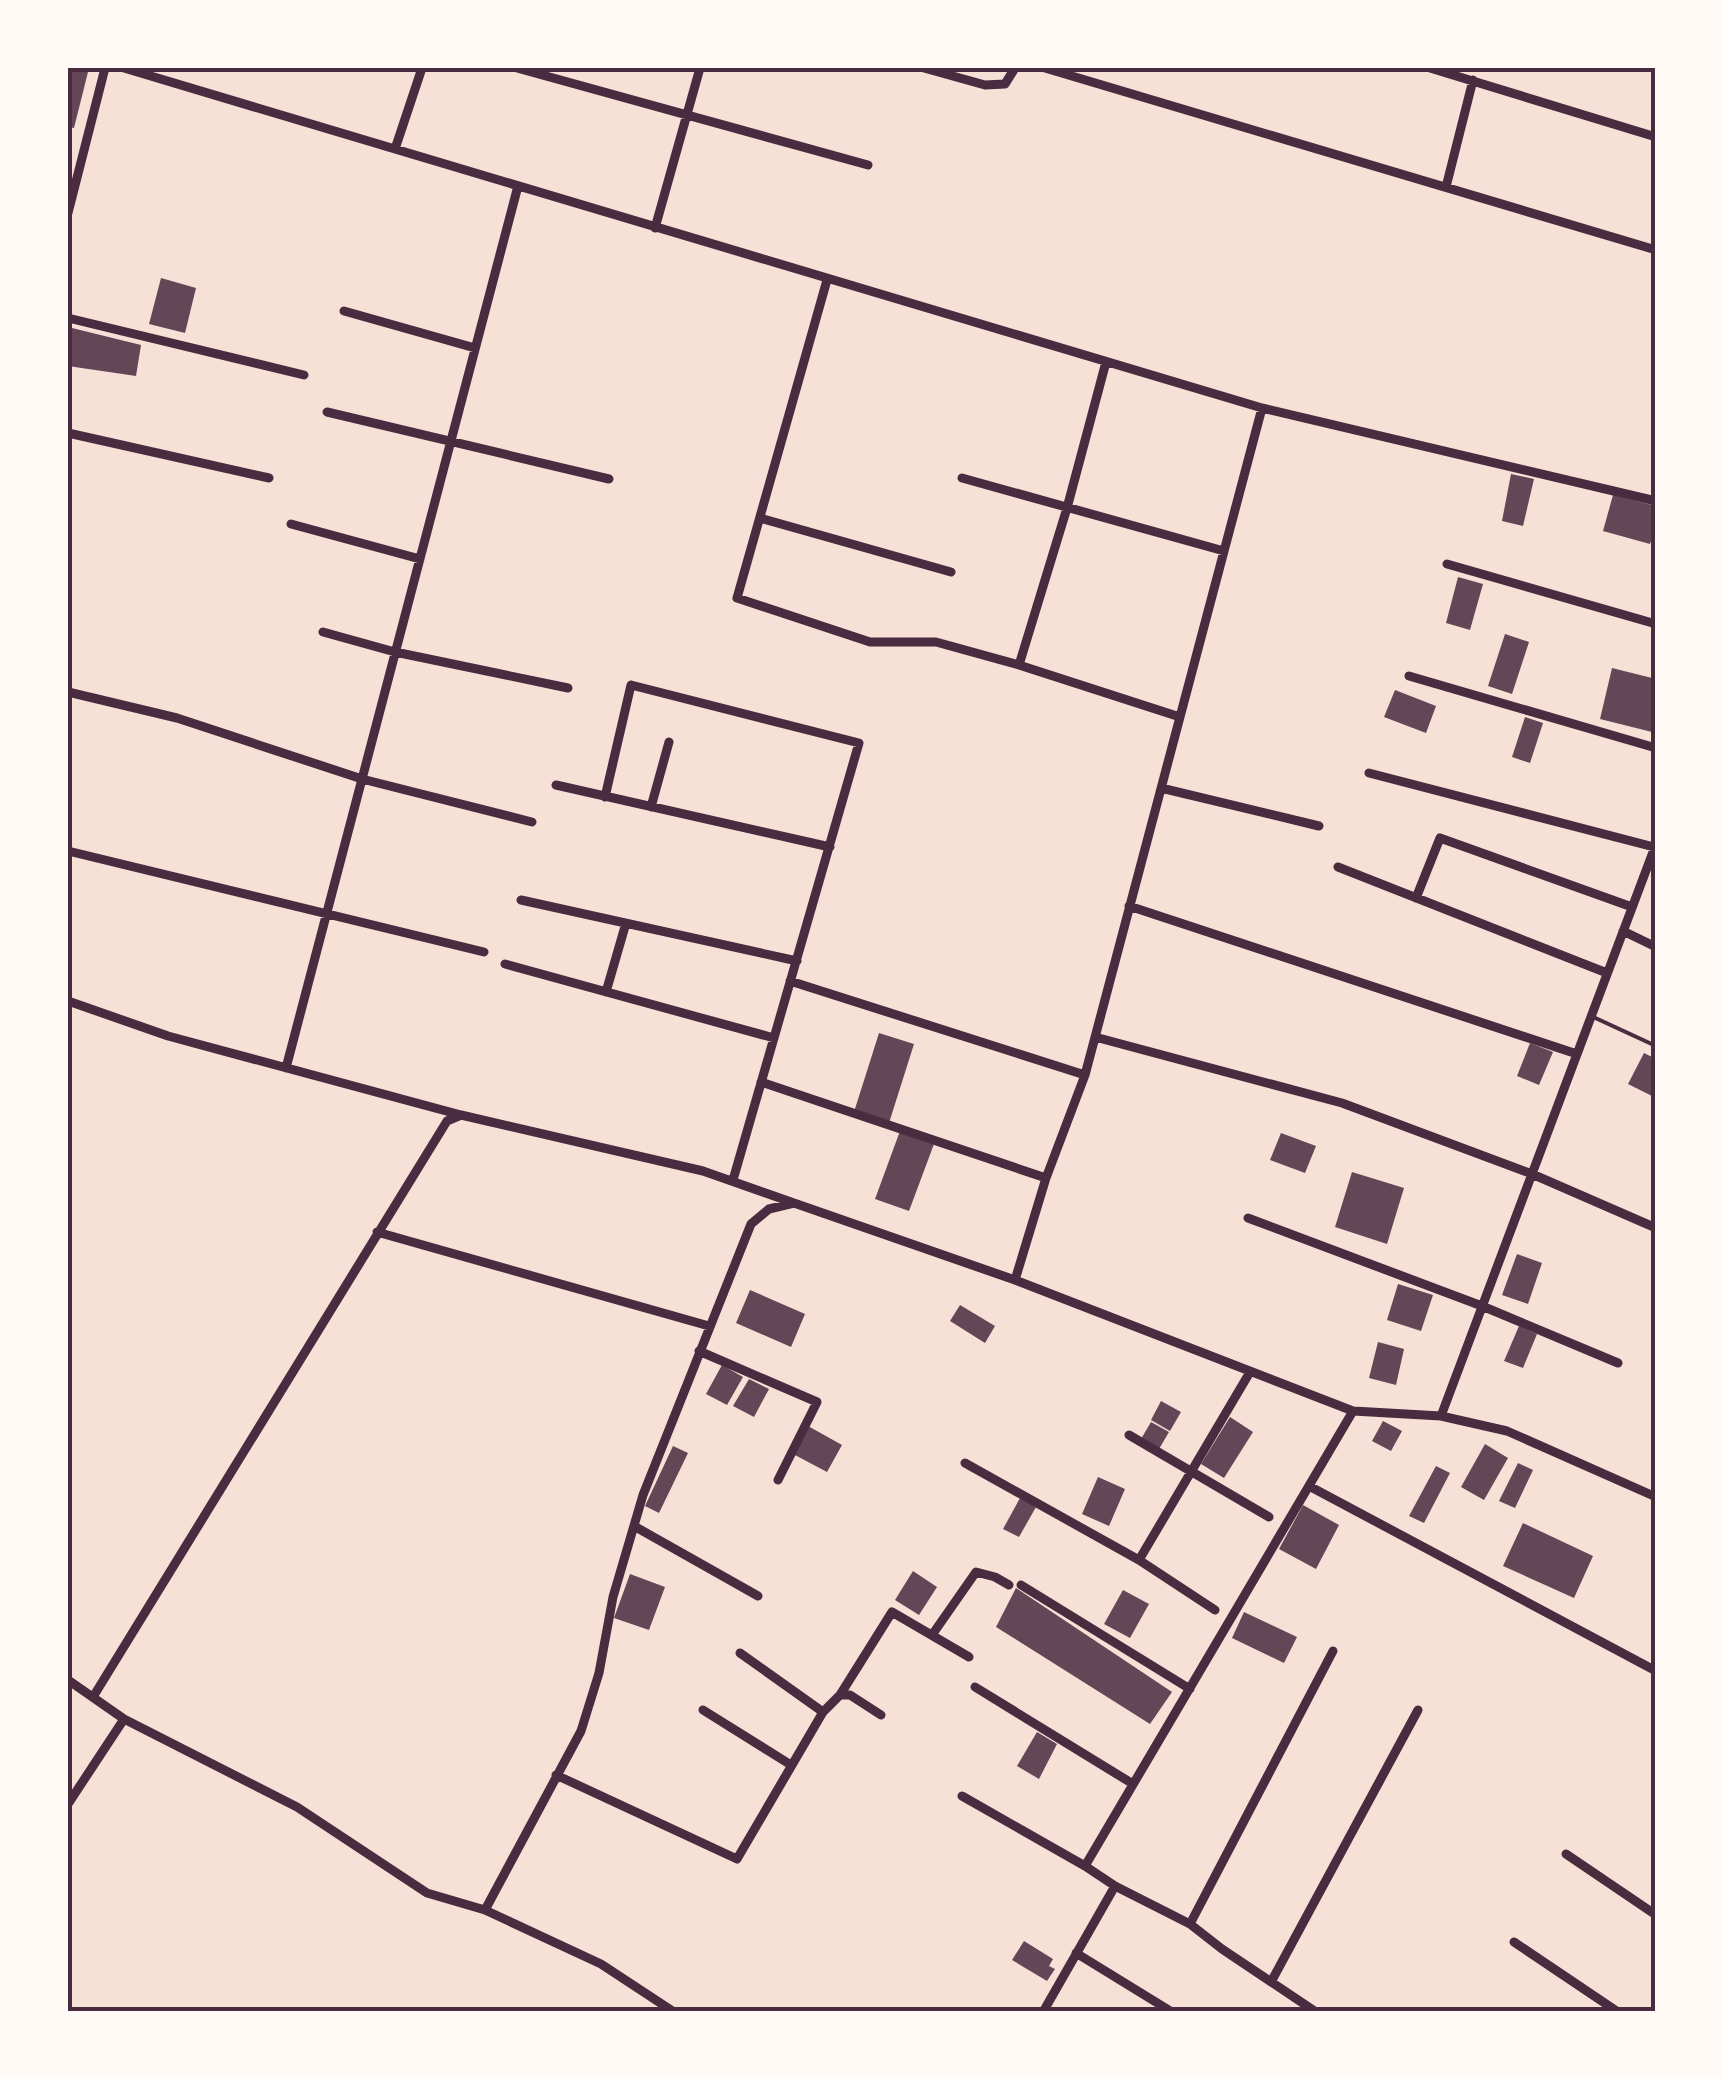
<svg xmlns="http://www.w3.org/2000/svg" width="1723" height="2079" viewBox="0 0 1723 2079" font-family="'Alegreya Sans',sans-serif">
	<rect width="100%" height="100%" fill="#f7e1d7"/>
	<!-- building -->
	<path fill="#644757" d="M 68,68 L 89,68 L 74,128 L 68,127 Z
		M 161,278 L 196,288 L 185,333 L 149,324 Z
		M 68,327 L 141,345 L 136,376 L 68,366 Z
		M 1511,474 L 1534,479 L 1523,526 L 1502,521 Z
		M 1613,495 L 1656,506 L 1656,525 L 1650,544 L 1603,531 Z
		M 1458,577 L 1483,584 L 1470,630 L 1446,623 Z
		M 1505,634 L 1529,642 L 1512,694 L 1488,686 Z
		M 1612,668 L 1656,679 L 1656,733 L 1600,719 Z
		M 1395,690 L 1436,706 L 1426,733 L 1384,717 Z
		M 1525,717 L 1543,723 L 1530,763 L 1512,757 Z
		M 879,1033 L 914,1044 L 889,1123 L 854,1112 Z
		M 1530,1043 L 1553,1052 L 1539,1085 L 1517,1076 Z
		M 1644,1053 L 1656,1059 L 1656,1098 L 1628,1084 Z
		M 900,1131 L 934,1144 L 909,1211 L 875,1199 Z
		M 1281,1133 L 1316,1146 L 1305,1173 L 1270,1160 Z
		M 1352,1172 L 1404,1188 L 1387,1244 L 1335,1227 Z
		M 1517,1254 L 1542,1263 L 1528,1304 L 1502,1295 Z
		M 1398,1284 L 1433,1295 L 1421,1331 L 1387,1320 Z
		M 750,1290 L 805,1314 L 791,1347 L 736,1323 Z
		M 960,1305 L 995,1326 L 985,1343 L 950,1321 Z
		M 1519,1326 L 1537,1334 L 1523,1368 L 1504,1361 Z
		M 1378,1342 L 1404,1349 L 1396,1385 L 1369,1378 Z
		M 722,1365 L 743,1377 L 727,1405 L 706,1394 Z
		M 749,1379 L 769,1389 L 754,1417 L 733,1406 Z
		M 1161,1401 L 1181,1412 L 1170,1431 L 1151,1420 Z
		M 1230,1417 L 1253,1432 L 1224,1478 L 1201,1464 Z
		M 1383,1421 L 1402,1431 L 1391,1451 L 1372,1441 Z
		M 1151,1422 L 1169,1432 L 1159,1449 L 1141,1439 Z
		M 808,1426 L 842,1445 L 827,1472 L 793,1454 Z
		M 1485,1444 L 1508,1458 L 1484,1500 L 1461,1487 Z
		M 673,1446 L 688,1453 L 659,1513 L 645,1506 Z
		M 1518,1463 L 1533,1470 L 1515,1508 L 1499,1501 Z
		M 1436,1466 L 1450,1473 L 1424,1523 L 1409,1516 Z
		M 1098,1477 L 1125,1489 L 1109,1526 L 1082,1514 Z
		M 1020,1498 L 1036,1507 L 1019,1537 L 1003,1529 Z
		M 1303,1505 L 1339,1525 L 1316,1569 L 1279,1549 Z
		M 1523,1523 L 1593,1556 L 1574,1598 L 1503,1566 Z
		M 913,1571 L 937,1587 L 919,1615 L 895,1600 Z
		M 630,1574 L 665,1587 L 649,1630 L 614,1618 Z
		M 1016,1588 L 1172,1692 L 1150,1724 L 996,1627 Z
		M 1123,1590 L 1149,1604 L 1130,1638 L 1104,1624 Z
		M 1244,1612 L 1297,1637 L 1284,1663 L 1232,1638 Z
		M 1037,1732 L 1057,1744 L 1039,1779 L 1017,1766 Z
		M 1024,1941 L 1053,1959 L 1049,1966 L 1055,1969 L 1047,1981 L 1012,1960 Z"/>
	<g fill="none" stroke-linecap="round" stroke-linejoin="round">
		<!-- service -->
		<path stroke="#4a2c40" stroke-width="4" d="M 1591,1016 L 1656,1046"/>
		<!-- minor -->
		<path stroke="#4a2c40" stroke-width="9" d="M 124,68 L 1262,408 L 1656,501
			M 517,68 L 868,165
			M 924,68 L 985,85 L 1005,84 L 1015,68
			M 1045,68 L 1656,250
			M 1430,68 L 1656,137
			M 395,149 L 422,68
			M 1446,187 L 1473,80
			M 68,213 L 105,68
			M 655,228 L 700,68
			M 827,280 L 737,598 L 870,642 L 936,642 L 1019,665
			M 344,311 L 475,348
			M 68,318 L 304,375
			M 1106,362 L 1067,508 L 1019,665 L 1180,717
			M 327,412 L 609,479
			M 68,433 L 269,478
			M 962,478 L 1224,551
			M 760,518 L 951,572
			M 291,524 L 420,559
			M 1447,564 L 1656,624
			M 323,632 L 395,652 L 568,688
			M 1409,676 L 1656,748
			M 68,692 L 177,718 L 362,779 L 532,822
			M 1369,773 L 1654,847
			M 556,785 L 830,847
			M 1161,788 L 1319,826
			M 605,797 L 631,685 L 859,743 L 733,1180
			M 651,807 L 669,742
			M 68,851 L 484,952
			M 1338,867 L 1607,973
			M 1416,898 L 1440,838 L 1632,907
			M 521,900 L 797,961
			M 1129,906 L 1577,1054
			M 1623,931 L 1656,947
			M 505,964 L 774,1038
			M 790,981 L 1085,1075
			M 606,992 L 626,923
			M 68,1001 L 168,1036 L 461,1115
			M 1095,1037 L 1342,1103 L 1532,1174 L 1656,1228
			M 286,1068 L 518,186
			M 761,1082 L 1046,1178
			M 1248,1218 L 1482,1306 L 1618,1363
			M 377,1232 L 709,1326
			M 1015,1280 L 1353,1411 L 1441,1416 L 1507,1431 L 1656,1497
			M 699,1351 L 817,1402 L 778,1480
			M 1441,1416 L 1656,844
			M 1129,1435 L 1269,1517
			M 965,1463 L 1139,1560 L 1215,1610
			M 1309,1486 L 1656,1671
			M 634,1526 L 758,1596
			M 1139,1560 L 1250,1372
			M 1021,1585 L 1190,1689
			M 932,1635 L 976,1572 L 995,1577 L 1009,1585
			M 740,1653 L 823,1712
			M 68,1680 L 124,1719 L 68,1804
			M 975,1687 L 1133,1784
			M 840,1695 L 850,1695 L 881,1715
			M 93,1697 L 447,1121 L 461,1115 L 703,1171 L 794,1203
			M 703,1710 L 791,1765
			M 124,1719 L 297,1807 L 427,1893 L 485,1910 L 601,1964 L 674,2012
			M 556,1775 L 737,1859 L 823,1712 L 840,1695 L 892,1612 L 969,1657
			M 962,1796 L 1085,1866
			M 1566,1854 L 1656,1915
			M 485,1910 L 581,1731 L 599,1673 L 613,1597 L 643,1495 L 751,1224 L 769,1209 L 794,1203 L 1015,1280 L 1046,1178 L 1085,1075 L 1262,408
			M 1190,1924 L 1333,1651
			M 1514,1942 L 1618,2012
			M 1076,1953 L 1172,2012
			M 1271,1982 L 1418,1710
			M 1043,2012 L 1115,1886
			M 1316,2012 L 1222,1949 L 1190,1924 L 1115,1886 L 1085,1866 L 1353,1411"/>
	</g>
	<!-- border -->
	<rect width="1723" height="2079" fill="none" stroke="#fffaf5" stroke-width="140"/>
	<rect x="70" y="70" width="1583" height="1939" fill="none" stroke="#4a2c40" stroke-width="4"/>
</svg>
